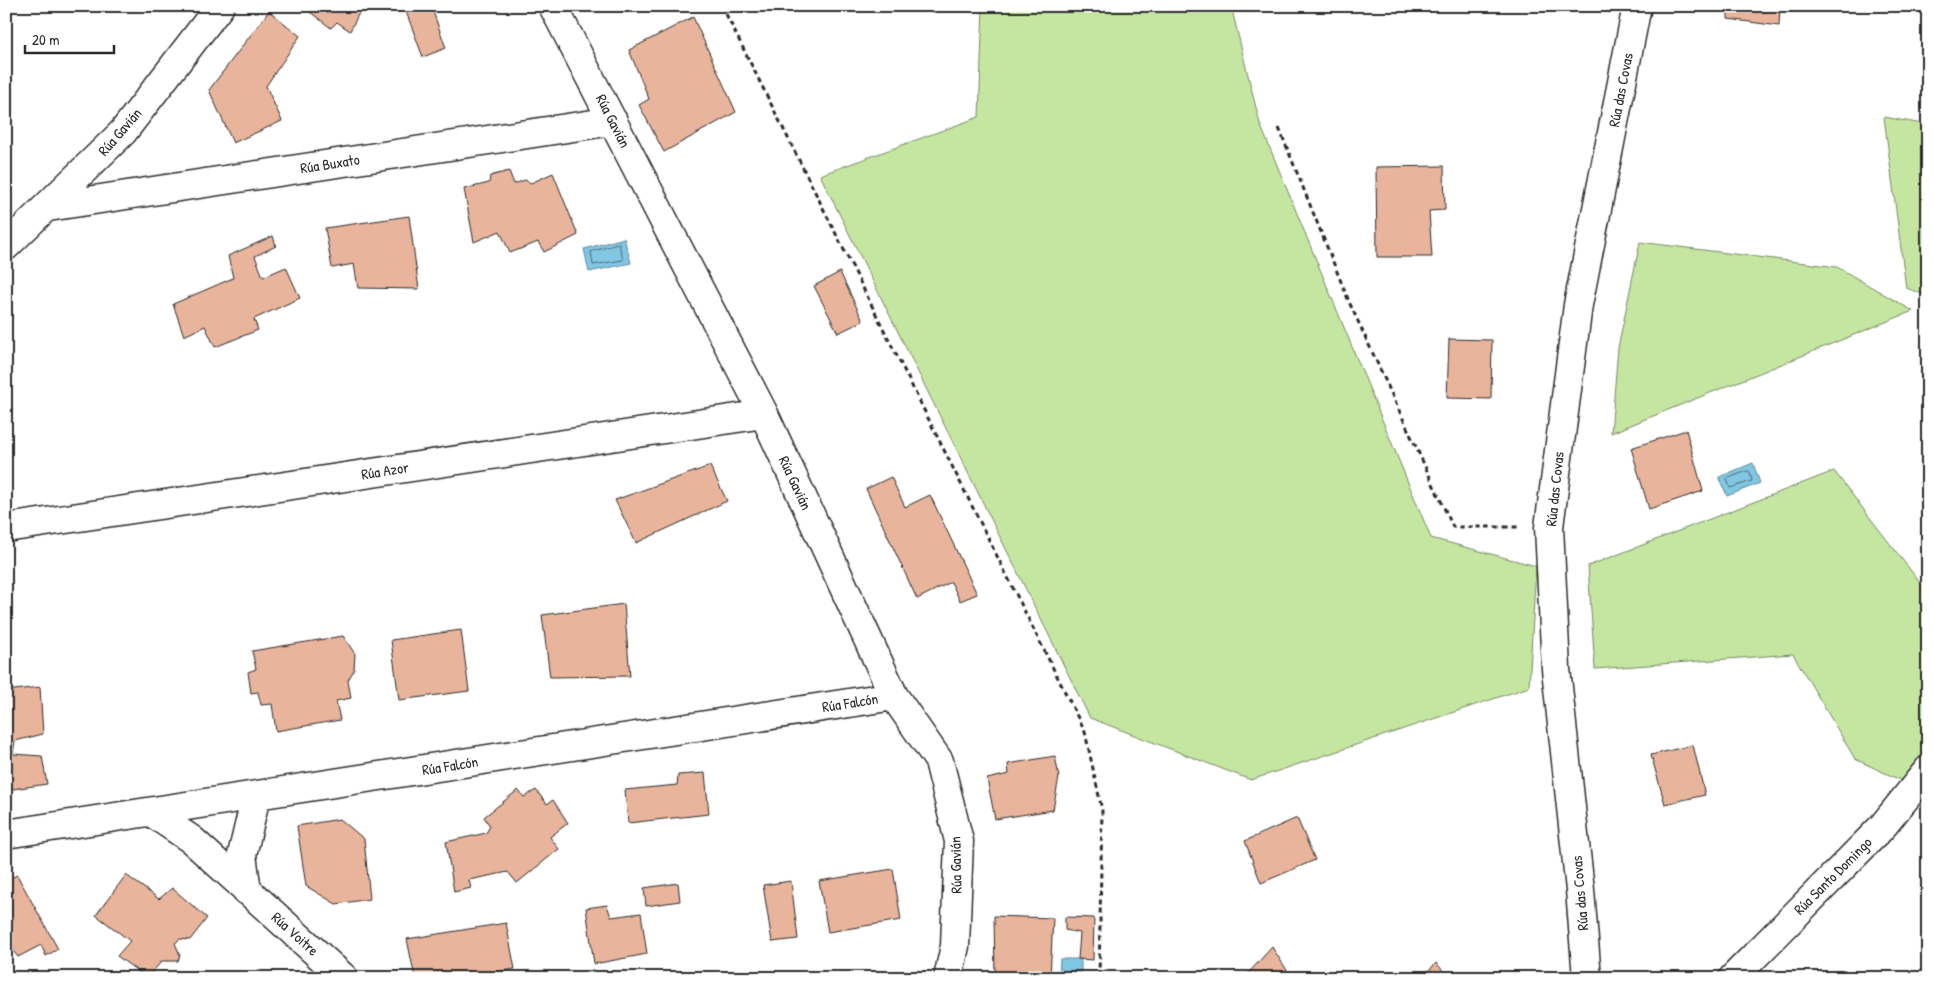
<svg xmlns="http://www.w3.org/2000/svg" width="1934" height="984" viewBox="0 0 1934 984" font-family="'Patrick Hand',sans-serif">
	<rect width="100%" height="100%" fill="#fff"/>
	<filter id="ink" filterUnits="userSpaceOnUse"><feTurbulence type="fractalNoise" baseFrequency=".02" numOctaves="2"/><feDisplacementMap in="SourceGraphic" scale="10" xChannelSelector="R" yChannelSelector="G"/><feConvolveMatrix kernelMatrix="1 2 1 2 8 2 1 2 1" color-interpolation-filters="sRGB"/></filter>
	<g filter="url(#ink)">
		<!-- green -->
		<path fill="#c4e6a0" stroke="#788866" d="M 983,6 L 1231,6 L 1260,124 L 1431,538 L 1536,566 L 1529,687 L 1251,780 L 1090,718 L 820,175 L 979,117 Z
			M 1884,117 L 1928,125 L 1928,296 L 1906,288 Z
			M 1640,242 L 1837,267 L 1913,311 L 1611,433 L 1618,348 Z
			M 1834,471 L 1928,593 L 1928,793 L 1855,759 L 1793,654 L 1595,669 L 1588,566 Z"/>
		<!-- water -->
		<path fill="#81c6e2" stroke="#5f8899" d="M 624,238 L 631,263 L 589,272 L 584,249 Z
			M 1753,463 L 1760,483 L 1727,496 L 1719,477 Z
			M 1060,959 L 1081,959 L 1081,978 L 1059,978 Z"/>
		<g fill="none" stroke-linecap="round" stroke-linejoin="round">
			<!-- shore -->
			<path stroke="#4d6974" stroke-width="1" d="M 619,244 L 623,260 L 593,265 L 591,252 Z
				M 1748,471 L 1750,472 L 1752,481 L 1730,488 L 1727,479 Z"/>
		</g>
		<!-- building -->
		<path fill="#e8b49b" stroke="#2b2b2b" d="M 302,6 L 353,6 L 360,11 L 350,31 L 337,22 L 331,28 Z
			M 414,6 L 431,6 L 446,48 L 423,57 L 405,9 Z
			M 1728,6 L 1780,6 L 1779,26 L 1728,19 Z
			M 269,11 L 300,36 L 266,86 L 282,121 L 233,143 L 209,90 Z
			M 693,17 L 736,112 L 664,152 L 639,105 L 649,99 L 629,50 Z
			M 1444,166 L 1445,210 L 1429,211 L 1432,257 L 1377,257 L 1376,167 Z
			M 509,171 L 514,184 L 525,180 L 531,183 L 553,173 L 578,235 L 544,252 L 538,242 L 510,253 L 500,231 L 474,242 L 464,189 L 489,183 L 490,176 Z
			M 409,216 L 419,289 L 358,288 L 354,264 L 332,268 L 325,228 Z
			M 273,236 L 276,246 L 255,256 L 263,277 L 286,267 L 300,298 L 254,319 L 258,330 L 215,347 L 205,326 L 184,336 L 173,304 L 233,278 L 228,256 Z
			M 840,272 L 863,321 L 838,333 L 814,286 Z
			M 1449,339 L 1492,340 L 1491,399 L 1447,398 Z
			M 1686,430 L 1703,491 L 1649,509 L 1631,448 Z
			M 710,466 L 727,501 L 636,543 L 615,500 Z
			M 891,477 L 905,507 L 930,495 L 977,594 L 960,601 L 951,582 L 917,599 L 866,489 Z
			M 624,604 L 630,676 L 550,677 L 542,615 Z
			M 461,630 L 469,691 L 399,700 L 391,640 Z
			M 343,636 L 355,654 L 354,670 L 348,680 L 351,698 L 336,701 L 340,720 L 276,731 L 272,704 L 261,705 L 258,692 L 251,693 L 248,672 L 256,669 L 252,651 Z
			M 40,687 L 43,734 L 15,741 L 13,754 L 42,756 L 47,784 L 6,790 L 6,691 Z
			M 1693,745 L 1705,795 L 1665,804 L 1651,755 Z
			M 1055,756 L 1059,777 L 1053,810 L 995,819 L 987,779 L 1009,774 L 1008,764 Z
			M 705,773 L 709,814 L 628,823 L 625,790 L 677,785 L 678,775 Z
			M 518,790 L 524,797 L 536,790 L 547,804 L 553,800 L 568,823 L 550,837 L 559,849 L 517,883 L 508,872 L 469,880 L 471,888 L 454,892 L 446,842 L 486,833 L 490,826 L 484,817 Z
			M 1297,818 L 1315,860 L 1261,883 L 1245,841 Z
			M 340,819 L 364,839 L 370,899 L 336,904 L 306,886 L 297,826 Z
			M 893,869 L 901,920 L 828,932 L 819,881 Z
			M 17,875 L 58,949 L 46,956 L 41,945 L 18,957 L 6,942 L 6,880 Z
			M 126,875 L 159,899 L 172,888 L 207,918 L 190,940 L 180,939 L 175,943 L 180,955 L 178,961 L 162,961 L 147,978 L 117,956 L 130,941 L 96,915 Z
			M 791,881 L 798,939 L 772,942 L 763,885 Z
			M 678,883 L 680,901 L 646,906 L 644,888 Z
			M 607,905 L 611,917 L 641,913 L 647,954 L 594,964 L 586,908 Z
			M 994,916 L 1053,918 L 1050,978 L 995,978 Z
			M 1065,917 L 1094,918 L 1093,960 L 1078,959 L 1080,933 L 1065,930 Z
			M 506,923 L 515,969 L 458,978 L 415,978 L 407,939 Z
			M 1272,947 L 1292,978 L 1244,978 Z
			M 1436,963 L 1450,978 L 1422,978 Z"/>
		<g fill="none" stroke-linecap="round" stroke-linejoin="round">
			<defs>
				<path id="minor" d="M 553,6 L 764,414 L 894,696 L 939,761 L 959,841 L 955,946 L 948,978
					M 48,207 L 613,121
					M 6,246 L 123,132 L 220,6
					M 6,528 L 764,414
					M 151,812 L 192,840 L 344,978
					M 6,834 L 894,696
					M 247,891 L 242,855 L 256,796
					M 1587,978 L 1580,890 L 1556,669 L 1549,527 L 1578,305 L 1637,6
					M 1733,978 L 1882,827 L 1928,770"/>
			</defs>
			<!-- minor casing -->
			<use href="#minor" stroke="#2b2b2b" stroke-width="31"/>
			<!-- path -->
			<path stroke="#2b2b2b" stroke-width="3" stroke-dasharray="5 4" stroke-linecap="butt" d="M 722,6 L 1085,732 L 1102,810 L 1099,978
				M 1279,128 L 1350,304 L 1453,527 L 1521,527"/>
			<!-- minor -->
			<use href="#minor" stroke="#fff" stroke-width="28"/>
		</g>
	</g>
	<g text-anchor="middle" stroke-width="5" stroke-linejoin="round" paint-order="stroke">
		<!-- street labels -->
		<g font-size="15" fill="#2b2b2b" stroke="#fff">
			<text transform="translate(1621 90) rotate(-79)" y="5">Rúa das Covas</text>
			<text transform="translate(613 121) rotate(63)" y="5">Rúa Gavián</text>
			<text transform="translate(120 132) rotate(-49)" y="5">Rúa Gavián</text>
			<text transform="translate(330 164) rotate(-9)" y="5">Rúa Buxato</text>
			<text transform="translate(385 471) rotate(-9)" y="5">Rúa Azor</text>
			<text transform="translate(795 483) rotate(65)" y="5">Rúa Gavián</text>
			<text transform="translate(1555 489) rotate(-84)" y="5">Rúa das Covas</text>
			<text transform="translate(850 703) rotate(-9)" y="5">Rúa Falcón</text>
			<text transform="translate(450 766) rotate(-9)" y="5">Rúa Falcón</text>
			<text transform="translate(956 865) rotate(-91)" y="5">Rúa Gavián</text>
			<text transform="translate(1833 876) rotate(-45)" y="5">Rúa Santo Domingo</text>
			<text transform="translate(1580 893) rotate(-95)" y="5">Rúa das Covas</text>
			<text transform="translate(295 934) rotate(42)" y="5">Rúa Voitre</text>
		</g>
	</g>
	<!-- margin -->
	<rect width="1934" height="984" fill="none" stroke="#fff" stroke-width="25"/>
	<rect x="12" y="12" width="1909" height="959" fill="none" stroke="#2b2b2b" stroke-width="2" filter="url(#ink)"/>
	<!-- scale -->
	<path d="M25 45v8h89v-8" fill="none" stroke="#2b2b2b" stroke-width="2.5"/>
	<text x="32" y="45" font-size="15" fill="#2b2b2b" stroke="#ffffff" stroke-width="4" paint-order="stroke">20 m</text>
</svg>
